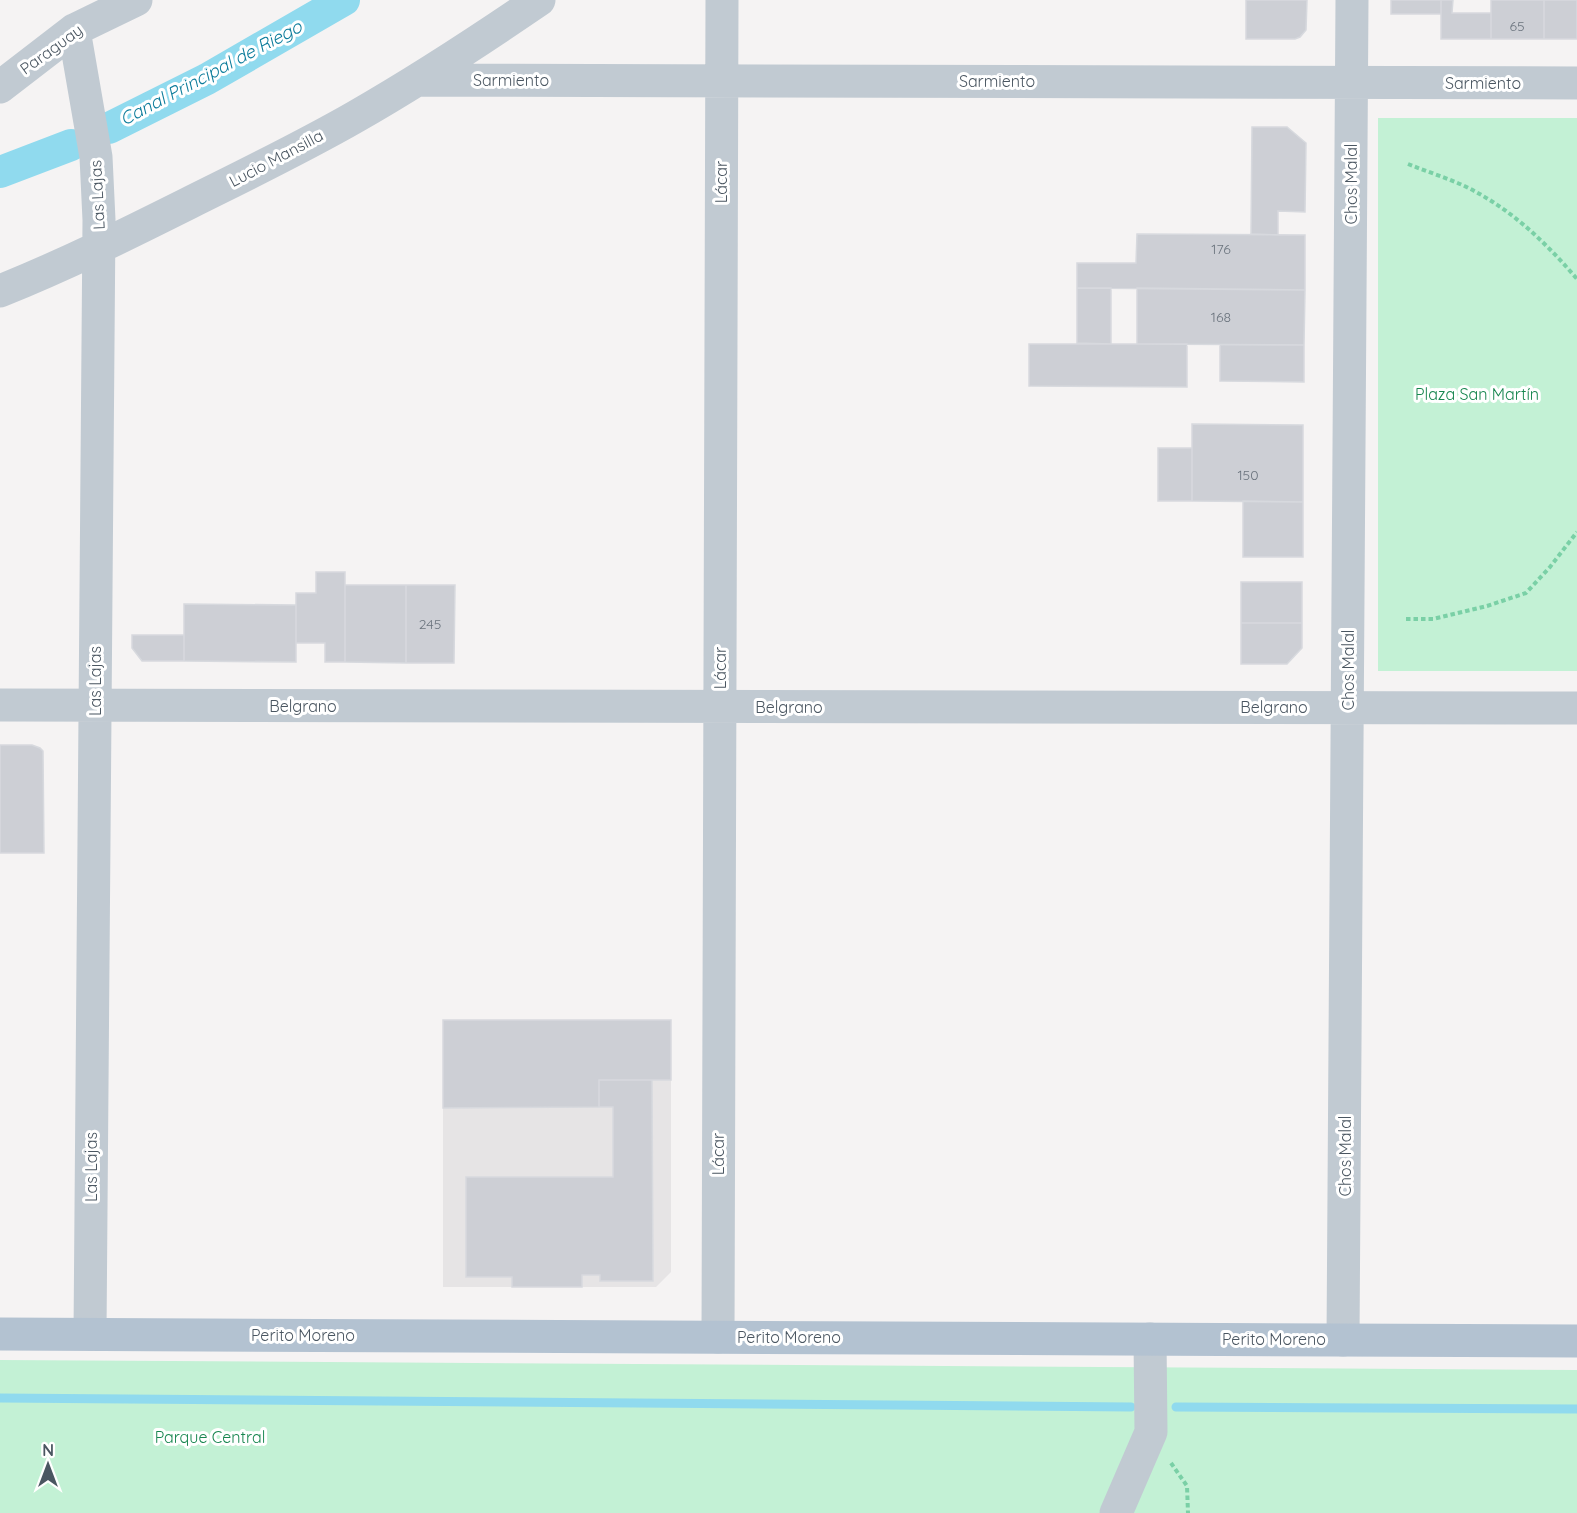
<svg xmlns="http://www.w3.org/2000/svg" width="1577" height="1513" viewBox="0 0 1577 1513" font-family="Quicksand,sans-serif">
	<rect width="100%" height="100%" fill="#f5f3f3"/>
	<!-- education -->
	<path fill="#e6e4e5" d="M 443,1020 L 671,1020 L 671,1272 L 656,1287 L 443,1287 Z"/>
	<!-- green -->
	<path fill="#c3f1d5" d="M 1378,118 L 1577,118 L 1577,671 L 1378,671 Z
		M 0,1360 L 1577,1370 L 1577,1513 L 0,1513 Z"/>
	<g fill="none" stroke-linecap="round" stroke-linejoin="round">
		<!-- stream -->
		<path stroke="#90daee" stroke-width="9" d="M 0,1398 L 1131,1407
			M 1176,1407 L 1577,1409"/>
		<!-- canal -->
		<path stroke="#90daee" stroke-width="32" d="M 109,128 L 207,79 L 344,0
			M 0,172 L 71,145"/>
	</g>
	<!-- building -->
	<path fill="#cdcfd5" stroke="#d7d9de" stroke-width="1.5" d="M 1246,0 L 1307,0 L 1306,30 L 1300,37 L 1295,39 L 1246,39 Z
		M 1391,0 L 1441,0 L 1441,14 L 1391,14 Z
		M 1441,0 L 1453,0 L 1452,13 L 1491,13 L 1491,39 L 1441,39 Z
		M 1491,0 L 1544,0 L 1544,39 L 1491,39 Z
		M 1544,0 L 1577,0 L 1577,39 L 1544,39 Z
		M 1252,127 L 1287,127 L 1306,143 L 1305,212 L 1278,211 L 1278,235 L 1251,234 Z
		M 1137,234 L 1305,235 L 1305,290 L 1077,288 L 1077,263 L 1136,263 Z
		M 1077,288 L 1111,288 L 1111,344 L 1077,343 Z
		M 1137,288 L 1305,290 L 1304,345 L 1137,344 Z
		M 1029,344 L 1187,344 L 1187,387 L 1029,386 Z
		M 1220,345 L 1304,345 L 1304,382 L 1220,381 Z
		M 1192,424 L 1303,425 L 1303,502 L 1192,501 Z
		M 1158,448 L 1192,448 L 1192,501 L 1158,501 Z
		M 1243,501 L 1303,502 L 1303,557 L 1243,557 Z
		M 316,572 L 345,572 L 345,662 L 325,662 L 325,643 L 296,643 L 296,593 L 316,593 Z
		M 1241,582 L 1302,582 L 1302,623 L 1241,623 Z
		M 345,585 L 406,585 L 406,663 L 345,662 Z
		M 406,585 L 455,585 L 454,663 L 406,663 Z
		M 184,604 L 296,605 L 296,662 L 184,661 Z
		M 1241,623 L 1302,623 L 1302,648 L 1287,664 L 1241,664 Z
		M 132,635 L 184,635 L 184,661 L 142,661 L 132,648 Z
		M 0,745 L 32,745 L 40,748 L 43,751 L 44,853 L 0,853 Z
		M 443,1020 L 671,1020 L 671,1080 L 599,1080 L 599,1107 L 443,1108 Z
		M 599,1080 L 652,1080 L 653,1281 L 600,1281 L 600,1275 L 582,1275 L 582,1287 L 512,1287 L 512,1277 L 466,1277 L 466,1177 L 613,1177 L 613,1107 L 599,1107 Z"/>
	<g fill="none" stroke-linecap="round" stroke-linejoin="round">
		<!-- path -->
		<path stroke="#7ad0a6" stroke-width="4" stroke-dasharray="4.5 3" stroke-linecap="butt" d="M 1408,164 C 1430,173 1455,180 1476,192 C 1515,213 1548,245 1577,279
			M 1406,619 L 1433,619 L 1487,606 L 1526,593 L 1550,567 L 1577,532
			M 1171,1463 L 1187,1486 L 1188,1513"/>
		<!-- minor -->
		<path stroke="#c1cad2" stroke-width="33" d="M 74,30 L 96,157 L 99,220 L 90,1334
			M 417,80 L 1577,83
			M 0,87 L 74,30 L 136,0
			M 0,291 C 65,265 127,234 189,203 C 245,175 301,148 355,117 C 418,81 479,41 539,0
			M 0,705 L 1577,708
			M 718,1337 L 722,0
			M 1343,1340 L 1352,0
			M 1116,1513 L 1151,1432 L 1150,1339"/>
		<!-- major -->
		<path stroke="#b3c2d1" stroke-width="33" d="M 0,1334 L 1577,1341"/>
	</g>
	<g text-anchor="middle" stroke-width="6" stroke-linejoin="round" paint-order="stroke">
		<!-- number labels -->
		<g font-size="14" fill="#6b747e">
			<text x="1517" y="31">65</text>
			<text x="1221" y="254">176</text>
			<text x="1221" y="322">168</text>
			<text x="1248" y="480">150</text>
			<text x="430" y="629">245</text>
		</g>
		<!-- street labels -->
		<g font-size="16" fill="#4a5661" stroke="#fff">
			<text transform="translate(51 49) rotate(-36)" y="6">Paraguay</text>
			<text x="511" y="86">Sarmiento</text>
			<text x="997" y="87">Sarmiento</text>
			<text x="1483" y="89">Sarmiento</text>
			<text transform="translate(276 158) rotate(-28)" y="6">Lucio Mansilla</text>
			<text transform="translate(721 182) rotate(-90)" y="6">Lácar</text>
			<text transform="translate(1351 184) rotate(-90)" y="6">Chos Malal</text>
			<text transform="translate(97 195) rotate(-93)" y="6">Las Lajas</text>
			<text transform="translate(720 668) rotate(-90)" y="6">Lácar</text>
			<text transform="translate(1348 670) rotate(-90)" y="6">Chos Malal</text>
			<text transform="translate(95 681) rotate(-90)" y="6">Las Lajas</text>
			<text x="303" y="712">Belgrano</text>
			<text x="789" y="713">Belgrano</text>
			<text x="1274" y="713">Belgrano</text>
			<text transform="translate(718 1154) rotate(-90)" y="6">Lácar</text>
			<text transform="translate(1345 1156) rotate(-90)" y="6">Chos Malal</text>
			<text transform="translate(91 1167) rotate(-90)" y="6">Las Lajas</text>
			<text x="303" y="1341">Perito Moreno</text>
			<text x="789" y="1343">Perito Moreno</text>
			<text x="1274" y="1345">Perito Moreno</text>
		</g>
		<!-- park labels -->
		<g font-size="16" fill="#17864f" stroke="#fff">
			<text x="1477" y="400">Plaza San Martín</text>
			<text x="210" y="1443">Parque Central</text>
		</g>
		<!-- water labels -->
		<g font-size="18" font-style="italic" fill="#0c7c9b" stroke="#fff">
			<text transform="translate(211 73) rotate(-28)" y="6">Canal Principal de Riego</text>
		</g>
	</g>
	<!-- north arrow -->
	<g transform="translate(48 1465)" stroke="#ffffff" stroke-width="4.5" paint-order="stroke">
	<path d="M0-4.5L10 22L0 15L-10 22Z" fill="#4a5661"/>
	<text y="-9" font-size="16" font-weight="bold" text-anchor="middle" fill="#4a5661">N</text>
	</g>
</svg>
